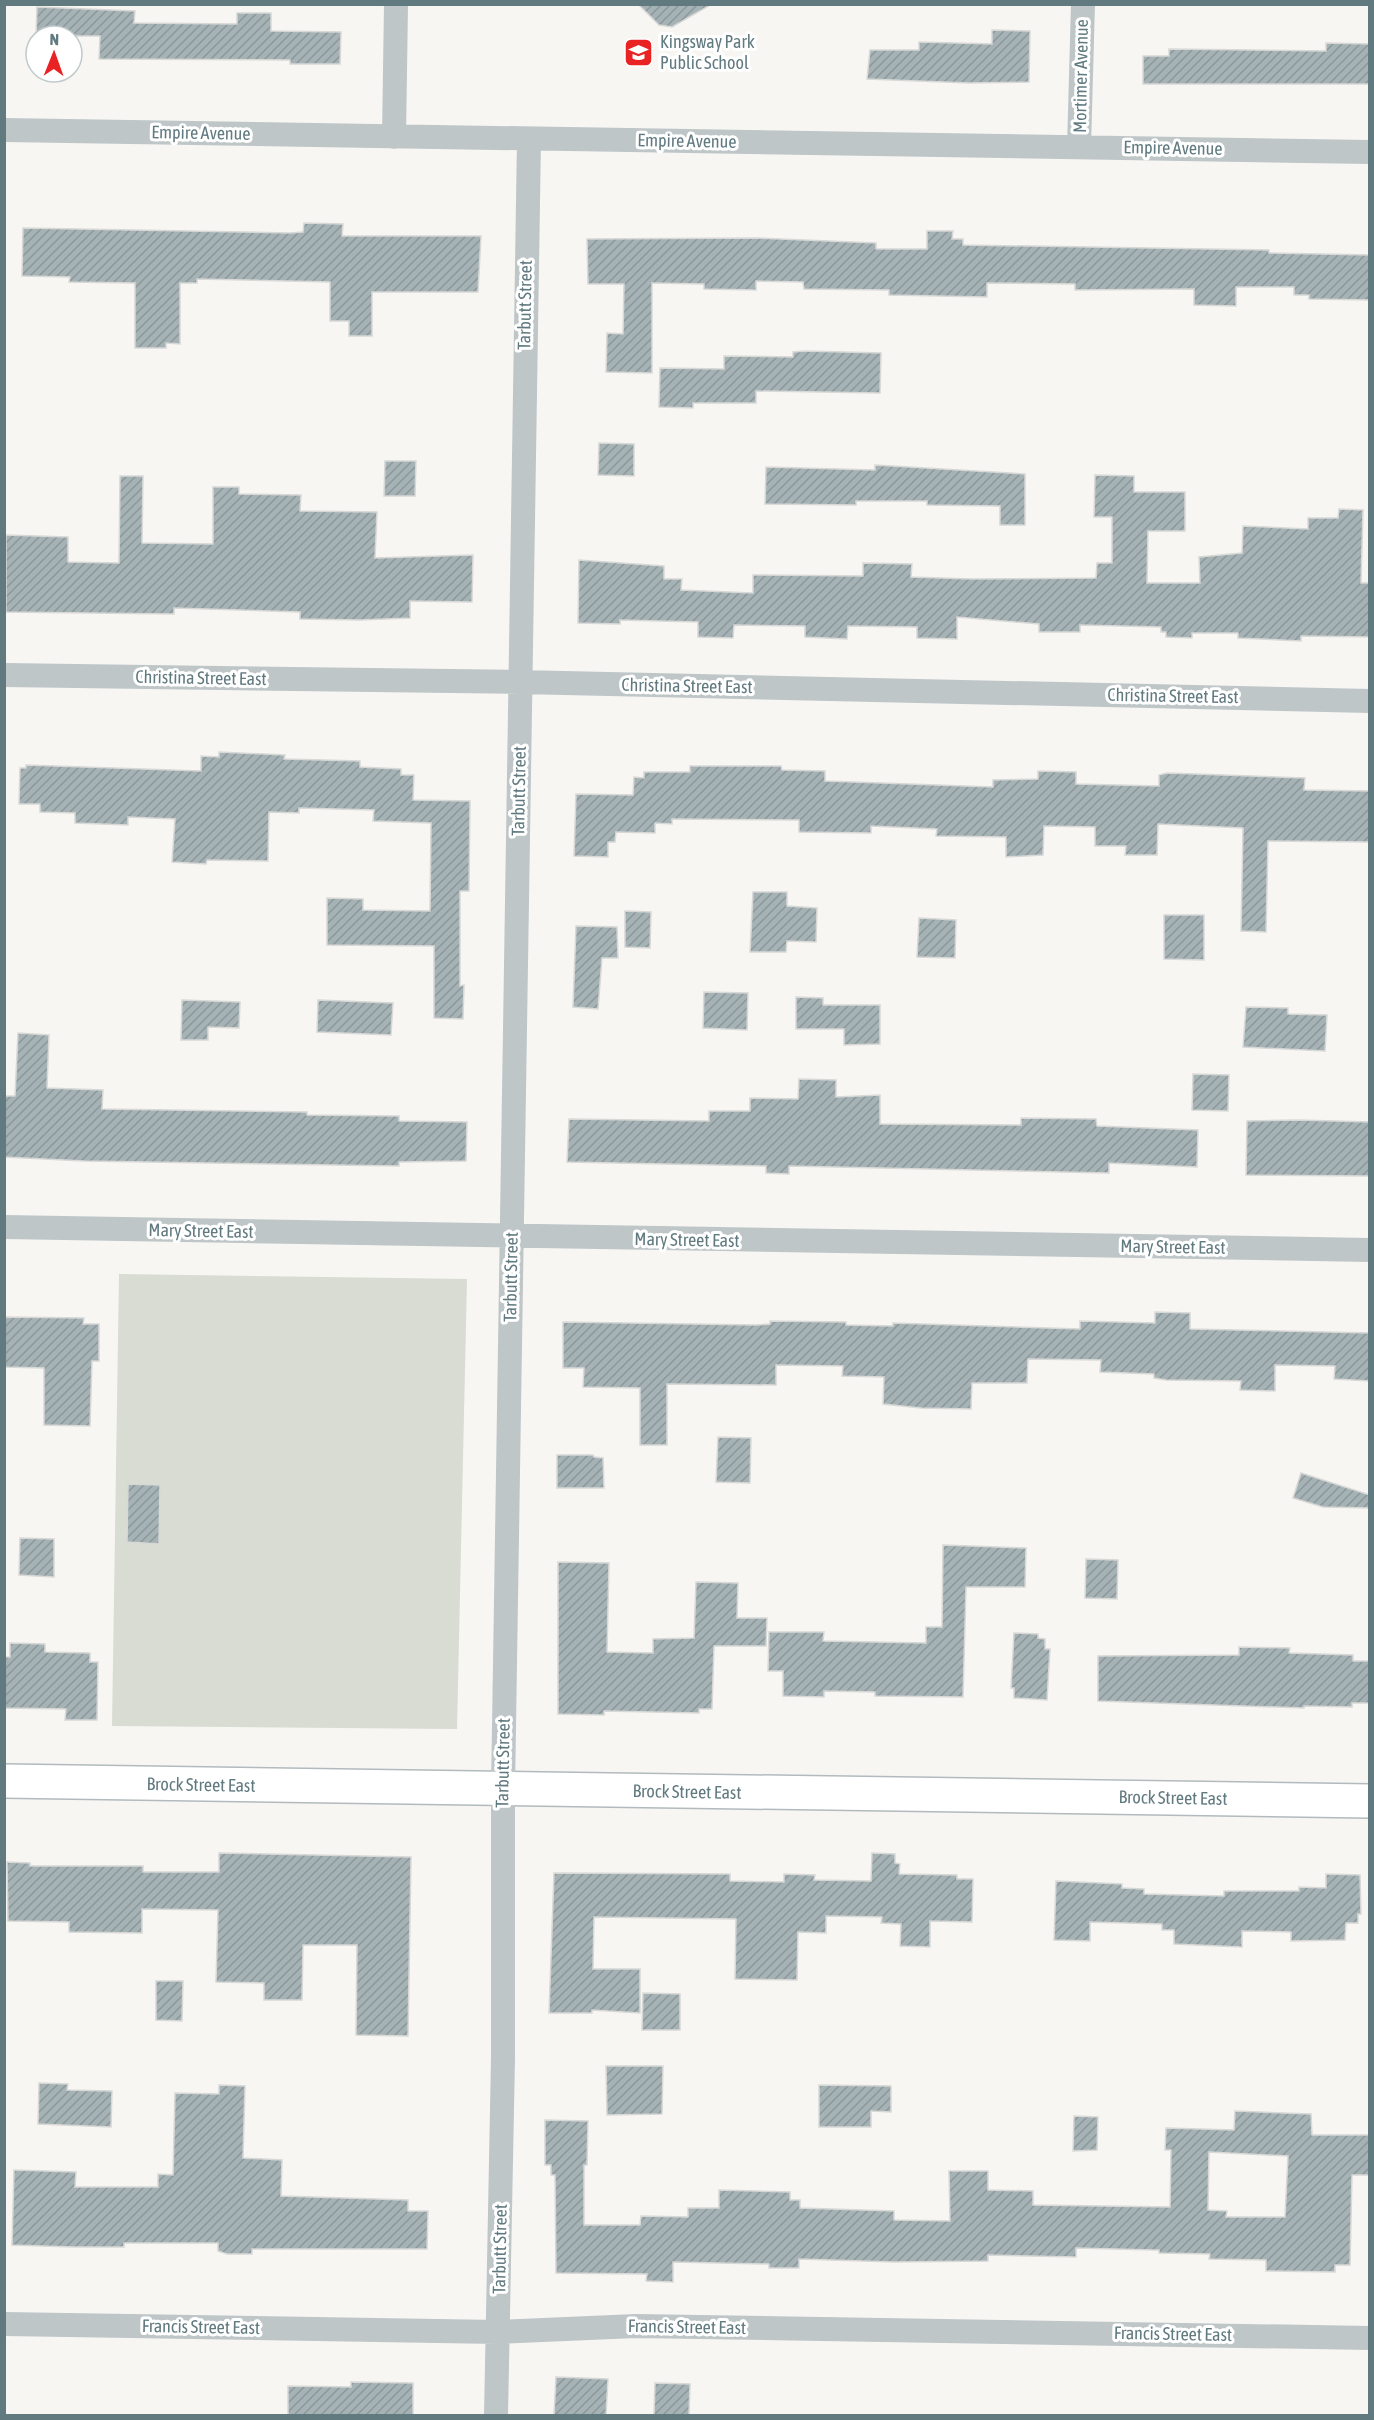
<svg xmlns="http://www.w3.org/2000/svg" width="1374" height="2420" viewBox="0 0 1374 2420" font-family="'Asap Condensed',sans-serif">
	<defs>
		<pattern id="building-hatch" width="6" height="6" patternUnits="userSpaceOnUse" patternTransform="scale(1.5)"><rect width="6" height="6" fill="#a6b3b6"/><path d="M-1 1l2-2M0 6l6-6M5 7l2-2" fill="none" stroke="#8b9799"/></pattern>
	</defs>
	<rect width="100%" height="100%" fill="#f7f6f3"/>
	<!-- park -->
	<path fill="#d8dcd2" d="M 119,1274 L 467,1279 L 457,1729 L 112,1726 Z"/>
	<!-- building -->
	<path fill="url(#building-hatch)" stroke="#d8d8d6" stroke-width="1.5" fill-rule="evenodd" d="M 638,4 L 712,4 L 672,27 L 659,25 Z
		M 37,7 L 135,11 L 134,23 L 237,24 L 237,13 L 271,13 L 271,31 L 341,32 L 340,64 L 290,64 L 290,60 L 99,59 L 100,36 L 36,36 Z
		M 992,30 L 1030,31 L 1029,82 L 969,83 L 867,79 L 870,50 L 919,50 L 919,42 L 992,44 Z
		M 1326,43 L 1370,44 L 1370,84 L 1143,84 L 1143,56 L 1169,56 L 1169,49 L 1326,51 Z
		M 304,223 L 343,224 L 342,236 L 481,236 L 478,292 L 372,292 L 372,336 L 349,336 L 349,321 L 330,321 L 330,282 L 197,279 L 197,283 L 180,283 L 180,344 L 166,343 L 166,348 L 135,348 L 135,283 L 69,282 L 70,277 L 22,276 L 23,228 L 290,233 L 303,232 Z
		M 927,231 L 953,231 L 952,239 L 963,239 L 963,245 L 1269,250 L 1269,253 L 1370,255 L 1370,300 L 1309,299 L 1309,295 L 1294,295 L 1294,287 L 1236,287 L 1236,306 L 1194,305 L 1194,289 L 1075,290 L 1075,284 L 987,283 L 987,297 L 889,295 L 889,290 L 804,289 L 803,282 L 756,281 L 756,290 L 704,289 L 704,284 L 652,283 L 652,373 L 606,372 L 607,333 L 623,334 L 624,284 L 588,284 L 587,239 L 757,238 L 876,243 L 876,249 L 927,249 Z
		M 805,351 L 881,353 L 880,393 L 756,391 L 756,403 L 693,403 L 693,408 L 659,407 L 660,368 L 724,369 L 724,356 L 793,357 L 793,352 Z
		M 599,443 L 634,444 L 634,476 L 598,475 Z
		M 385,461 L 416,461 L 415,496 L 384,496 Z
		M 875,465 L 1025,474 L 1025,525 L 1000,525 L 1000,506 L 927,505 L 927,501 L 856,501 L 856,505 L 765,504 L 766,467 L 875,470 Z
		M 1095,475 L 1134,476 L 1134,492 L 1185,492 L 1185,531 L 1148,531 L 1147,583 L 1200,583 L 1199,557 L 1242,553 L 1243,526 L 1308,529 L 1308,518 L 1338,518 L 1339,509 L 1363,510 L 1361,583 L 1370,583 L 1370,637 L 1301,636 L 1301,641 L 1238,638 L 1238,633 L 1192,633 L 1192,638 L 1166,637 L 1166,632 L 1161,632 L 1161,627 L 1080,625 L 1080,632 L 1039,632 L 1039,624 L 957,617 L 957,639 L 917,638 L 917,627 L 848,626 L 847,639 L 805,637 L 805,626 L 734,625 L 733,638 L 698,637 L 698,622 L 620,620 L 620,624 L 578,623 L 579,560 L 664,566 L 664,579 L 682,579 L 681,590 L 753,593 L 753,575 L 863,576 L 863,563 L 912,564 L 911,577 L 972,579 L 1096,578 L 1097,563 L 1112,563 L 1112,517 L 1094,517 Z
		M 120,476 L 143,476 L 142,543 L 213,544 L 213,487 L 239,487 L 239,494 L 301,495 L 300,511 L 377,512 L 375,558 L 473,555 L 472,602 L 410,601 L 410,618 L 360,620 L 300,619 L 300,612 L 174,608 L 174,614 L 6,612 L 6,535 L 68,537 L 68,562 L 119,563 Z
		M 219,752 L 285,755 L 284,759 L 360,761 L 360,767 L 401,769 L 401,775 L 414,775 L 413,800 L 470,801 L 469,891 L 460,891 L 460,986 L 464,985 L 463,1019 L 434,1018 L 434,946 L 327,945 L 327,898 L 363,899 L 363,910 L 430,911 L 431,823 L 373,821 L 374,810 L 299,808 L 299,813 L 269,812 L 268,861 L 207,860 L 206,864 L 172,862 L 175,819 L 128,817 L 128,825 L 75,823 L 75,813 L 40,812 L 40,804 L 19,804 L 20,768 L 26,768 L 26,765 L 201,771 L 201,756 L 219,757 Z
		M 690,766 L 781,766 L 782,770 L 825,771 L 825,781 L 993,787 L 993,780 L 1038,779 L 1038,771 L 1076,772 L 1076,784 L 1159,786 L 1159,775 L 1167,773 L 1305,778 L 1304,790 L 1370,791 L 1370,842 L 1268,841 L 1266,932 L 1241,931 L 1243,828 L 1158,824 L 1157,855 L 1125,855 L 1126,846 L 1095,846 L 1095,827 L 1044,826 L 1043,855 L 1006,857 L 1006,837 L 936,836 L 937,829 L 871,826 L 871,833 L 799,832 L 799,820 L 672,819 L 672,824 L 655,823 L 655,833 L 616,832 L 615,842 L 608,842 L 608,857 L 574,856 L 576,794 L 633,795 L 634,777 L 644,778 L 644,772 L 690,772 Z
		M 753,892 L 787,892 L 787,906 L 817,908 L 816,942 L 787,941 L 786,952 L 750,952 Z
		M 625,911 L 651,912 L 650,948 L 625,947 Z
		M 1164,915 L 1204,915 L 1204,960 L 1164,959 Z
		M 919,918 L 956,920 L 955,958 L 917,957 Z
		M 576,926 L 617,927 L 618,958 L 602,958 L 598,1009 L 573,1007 Z
		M 704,992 L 748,993 L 747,1030 L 703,1028 Z
		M 796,997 L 823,998 L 823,1005 L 880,1005 L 880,1044 L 844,1045 L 844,1029 L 796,1029 Z
		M 182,1000 L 240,1002 L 239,1028 L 208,1027 L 208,1040 L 181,1040 Z
		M 318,1000 L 393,1003 L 391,1035 L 317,1032 Z
		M 1246,1007 L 1288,1008 L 1288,1014 L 1327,1015 L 1325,1051 L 1243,1047 Z
		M 18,1033 L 49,1035 L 47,1088 L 103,1090 L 102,1109 L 307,1112 L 307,1115 L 399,1116 L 399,1121 L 467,1122 L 466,1161 L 399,1162 L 399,1166 L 84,1161 L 4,1157 L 4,1096 L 15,1096 Z
		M 1193,1074 L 1229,1075 L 1228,1111 L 1192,1110 Z
		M 799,1079 L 836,1080 L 836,1097 L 880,1095 L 880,1124 L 1021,1125 L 1021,1118 L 1096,1119 L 1097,1126 L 1198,1130 L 1197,1167 L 1109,1163 L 1109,1173 L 789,1166 L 789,1174 L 766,1173 L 766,1166 L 567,1162 L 569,1119 L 709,1121 L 709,1111 L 750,1111 L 750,1098 L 798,1099 Z
		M 1298,1120 L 1370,1122 L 1370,1176 L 1246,1175 L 1247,1121 Z
		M 1155,1312 L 1190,1313 L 1190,1329 L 1370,1333 L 1370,1381 L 1334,1379 L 1335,1366 L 1275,1365 L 1275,1391 L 1240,1390 L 1241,1381 L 1166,1380 L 1154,1378 L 1154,1374 L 1100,1372 L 1101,1360 L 1028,1359 L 1027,1383 L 972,1383 L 971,1409 L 921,1408 L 883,1404 L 884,1377 L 842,1376 L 843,1366 L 776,1365 L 776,1385 L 667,1384 L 667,1445 L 640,1445 L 640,1388 L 583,1387 L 584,1368 L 563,1368 L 563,1322 L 756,1325 L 770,1324 L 770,1321 L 846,1322 L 846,1325 L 893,1326 L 893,1323 L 1080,1329 L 1080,1321 L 1155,1323 Z
		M 4,1317 L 84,1318 L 83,1324 L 99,1324 L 99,1361 L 92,1361 L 90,1426 L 44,1425 L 44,1368 L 4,1367 Z
		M 718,1437 L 751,1438 L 750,1483 L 716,1482 Z
		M 557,1455 L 593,1455 L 594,1457 L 603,1458 L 604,1488 L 557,1488 Z
		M 1301,1473 L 1370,1495 L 1370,1508 L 1323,1507 L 1293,1498 Z
		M 128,1484 L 160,1485 L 159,1544 L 127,1542 Z
		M 20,1538 L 54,1539 L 54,1577 L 19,1575 Z
		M 943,1545 L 1026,1548 L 1025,1587 L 966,1587 L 963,1697 L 875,1696 L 875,1692 L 824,1691 L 824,1697 L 783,1696 L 783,1671 L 768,1671 L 769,1632 L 824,1632 L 823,1641 L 926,1643 L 926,1627 L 942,1627 Z
		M 1086,1559 L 1118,1560 L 1117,1599 L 1085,1598 Z
		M 558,1562 L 609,1563 L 607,1652 L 653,1653 L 653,1639 L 694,1638 L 696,1582 L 738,1583 L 737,1618 L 767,1618 L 766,1646 L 714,1646 L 712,1709 L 699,1709 L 699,1713 L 604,1711 L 604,1715 L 558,1714 Z
		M 1014,1633 L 1038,1634 L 1038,1638 L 1045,1639 L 1045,1649 L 1050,1649 L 1047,1700 L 1014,1698 L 1014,1688 L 1011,1688 Z
		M 10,1643 L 45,1644 L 45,1652 L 90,1653 L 90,1662 L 98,1662 L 97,1720 L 65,1720 L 66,1709 L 4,1708 L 4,1657 L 10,1657 Z
		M 1239,1647 L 1290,1648 L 1289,1653 L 1353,1655 L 1353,1661 L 1370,1661 L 1370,1703 L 1352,1703 L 1352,1707 L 1304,1706 L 1304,1708 L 1098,1701 L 1098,1656 L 1239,1655 Z
		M 219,1853 L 411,1857 L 408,2036 L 356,2035 L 357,1945 L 303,1945 L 302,2000 L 264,2000 L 264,1983 L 216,1982 L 218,1910 L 142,1909 L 142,1933 L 69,1932 L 69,1922 L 8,1921 L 7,1862 L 30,1863 L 30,1866 L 143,1866 L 143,1872 L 219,1872 Z
		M 872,1853 L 895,1854 L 895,1863 L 900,1864 L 899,1874 L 957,1875 L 957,1879 L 973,1879 L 972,1922 L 930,1921 L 930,1947 L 900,1946 L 901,1924 L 881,1923 L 882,1917 L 826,1916 L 826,1933 L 798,1932 L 797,1980 L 735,1979 L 736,1919 L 594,1917 L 593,1969 L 640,1969 L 640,2013 L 592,2010 L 592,2013 L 549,2013 L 554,1873 L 730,1874 L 730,1881 L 784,1882 L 784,1874 L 815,1875 L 814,1880 L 871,1881 Z
		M 1326,1874 L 1360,1875 L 1361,1914 L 1358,1914 L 1358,1923 L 1346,1923 L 1345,1940 L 1291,1941 L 1291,1932 L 1242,1931 L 1242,1947 L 1174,1944 L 1174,1930 L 1162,1930 L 1162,1924 L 1090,1922 L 1090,1941 L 1054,1940 L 1056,1881 L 1122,1884 L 1122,1888 L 1144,1889 L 1144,1894 L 1224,1896 L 1224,1891 L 1299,1891 L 1299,1887 L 1326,1888 Z
		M 156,1981 L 183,1981 L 182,2021 L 156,2020 Z
		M 643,1993 L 680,1994 L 680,2030 L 642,2030 Z
		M 606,2066 L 663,2066 L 662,2114 L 607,2115 Z
		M 39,2083 L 68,2084 L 67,2090 L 112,2091 L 111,2127 L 38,2124 Z
		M 219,2085 L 245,2086 L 243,2158 L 282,2160 L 281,2196 L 408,2200 L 408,2211 L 428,2211 L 427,2249 L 252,2249 L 252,2254 L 227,2254 L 218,2251 L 218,2243 L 124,2243 L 124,2247 L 73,2247 L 12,2245 L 14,2170 L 76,2172 L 75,2187 L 158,2187 L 158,2174 L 173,2175 L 175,2093 L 219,2094 Z
		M 819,2085 L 891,2086 L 891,2112 L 871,2111 L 871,2127 L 819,2127 Z
		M 1235,2111 L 1311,2114 L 1312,2135 L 1370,2135 L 1370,2175 L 1352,2175 L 1350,2265 L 1335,2265 L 1335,2272 L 1266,2271 L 1266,2260 L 1209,2259 L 1210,2254 L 1159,2253 L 1159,2250 L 1153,2250 L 1076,2248 L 1076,2257 L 988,2255 L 988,2261 L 894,2262 L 799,2259 L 799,2268 L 769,2268 L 769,2264 L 673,2262 L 673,2282 L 646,2281 L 647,2274 L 556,2273 L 555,2175 L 551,2175 L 551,2165 L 545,2165 L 545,2120 L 588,2121 L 587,2165 L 584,2165 L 584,2225 L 640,2225 L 641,2216 L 688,2217 L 688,2208 L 719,2208 L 719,2190 L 790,2192 L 790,2200 L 800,2200 L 800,2208 L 894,2211 L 894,2220 L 950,2221 L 949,2171 L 988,2171 L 988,2190 L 1033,2191 L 1033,2205 L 1170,2207 L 1171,2150 L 1165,2150 L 1166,2128 L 1234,2130 ZM 1209,2152 L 1288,2156 L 1285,2217 L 1226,2217 L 1227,2211 L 1208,2210 Z
		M 1074,2116 L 1098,2117 L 1097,2150 L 1073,2151 Z
		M 556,2377 L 608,2379 L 606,2415 L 554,2415 Z
		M 351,2382 L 413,2383 L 413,2415 L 288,2415 L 288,2386 L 351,2387 Z
		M 655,2383 L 690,2384 L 689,2415 L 654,2415 Z"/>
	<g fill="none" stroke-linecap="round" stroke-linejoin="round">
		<defs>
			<path id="secondary" d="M 4,1781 L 1370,1801"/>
		</defs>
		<!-- secondary casing -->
		<use href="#secondary" stroke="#b2babd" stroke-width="36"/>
		<!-- street -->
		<path stroke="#bfc6c8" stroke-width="24" d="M 4,130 L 1370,152
			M 394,137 L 396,4
			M 1079,147 L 1083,4
			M 4,675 L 520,682 L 1370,701
			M 4,1227 L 1370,1250
			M 4,2324 L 498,2332 L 636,2326 L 1370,2338
			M 496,2416 L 503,2058 L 503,1790 L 529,139"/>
		<!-- secondary -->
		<use href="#secondary" stroke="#fff" stroke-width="33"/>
	</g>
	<!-- icons -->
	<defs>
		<symbol id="school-square" viewBox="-11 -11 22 22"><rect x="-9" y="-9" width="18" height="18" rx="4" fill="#e92223" stroke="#fff"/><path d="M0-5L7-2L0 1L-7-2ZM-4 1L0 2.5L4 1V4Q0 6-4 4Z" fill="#fff"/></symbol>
	</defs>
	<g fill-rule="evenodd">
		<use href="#school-square" x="622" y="36" width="33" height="33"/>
	</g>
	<g text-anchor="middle" stroke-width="6" stroke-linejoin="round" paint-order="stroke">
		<!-- poi labels -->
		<g font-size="18" fill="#617a80" stroke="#fff" text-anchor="start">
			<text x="660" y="48">Kingsway Park<tspan x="660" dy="21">Public School</tspan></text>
		</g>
		<!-- street labels -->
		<g font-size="18" fill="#617a80" stroke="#fff">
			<text transform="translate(1081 76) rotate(-89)" y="6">Mortimer Avenue</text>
			<text transform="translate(201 133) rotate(1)" y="6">Empire Avenue</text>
			<text transform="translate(687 141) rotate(1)" y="6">Empire Avenue</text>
			<text transform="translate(1173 148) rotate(1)" y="6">Empire Avenue</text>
			<text transform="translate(525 305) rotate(-89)" y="6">Tarbutt Street</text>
			<text transform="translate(201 678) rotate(1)" y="6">Christina Street East</text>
			<text transform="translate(687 686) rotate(1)" y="6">Christina Street East</text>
			<text transform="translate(1173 696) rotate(1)" y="6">Christina Street East</text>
			<text transform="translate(519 791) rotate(-89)" y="6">Tarbutt Street</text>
			<text transform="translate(201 1231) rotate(1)" y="6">Mary Street East</text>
			<text transform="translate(687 1240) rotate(1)" y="6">Mary Street East</text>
			<text transform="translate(1173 1247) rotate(1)" y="6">Mary Street East</text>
			<text transform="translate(511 1277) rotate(-89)" y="6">Tarbutt Street</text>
			<text transform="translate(503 1763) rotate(-89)" y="6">Tarbutt Street</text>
			<text transform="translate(201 1785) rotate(1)" y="6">Brock Street East</text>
			<text transform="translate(687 1792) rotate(1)" y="6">Brock Street East</text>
			<text transform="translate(1173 1798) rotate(1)" y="6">Brock Street East</text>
			<text transform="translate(500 2249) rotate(-89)" y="6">Tarbutt Street</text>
			<text transform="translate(201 2327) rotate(1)" y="6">Francis Street East</text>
			<text transform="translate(687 2327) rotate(1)" y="6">Francis Street East</text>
			<text transform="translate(1173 2334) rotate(1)" y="6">Francis Street East</text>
		</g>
	</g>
	<!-- border -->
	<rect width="1374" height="2420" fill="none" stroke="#617a80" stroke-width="12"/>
	<!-- north arrow -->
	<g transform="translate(54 54) rotate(1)"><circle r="28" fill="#ffffff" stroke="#c0cacc" stroke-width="1.5"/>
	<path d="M0-4.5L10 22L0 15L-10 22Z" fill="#e92223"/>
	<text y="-9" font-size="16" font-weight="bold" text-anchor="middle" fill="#617a80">N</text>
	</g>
</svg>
